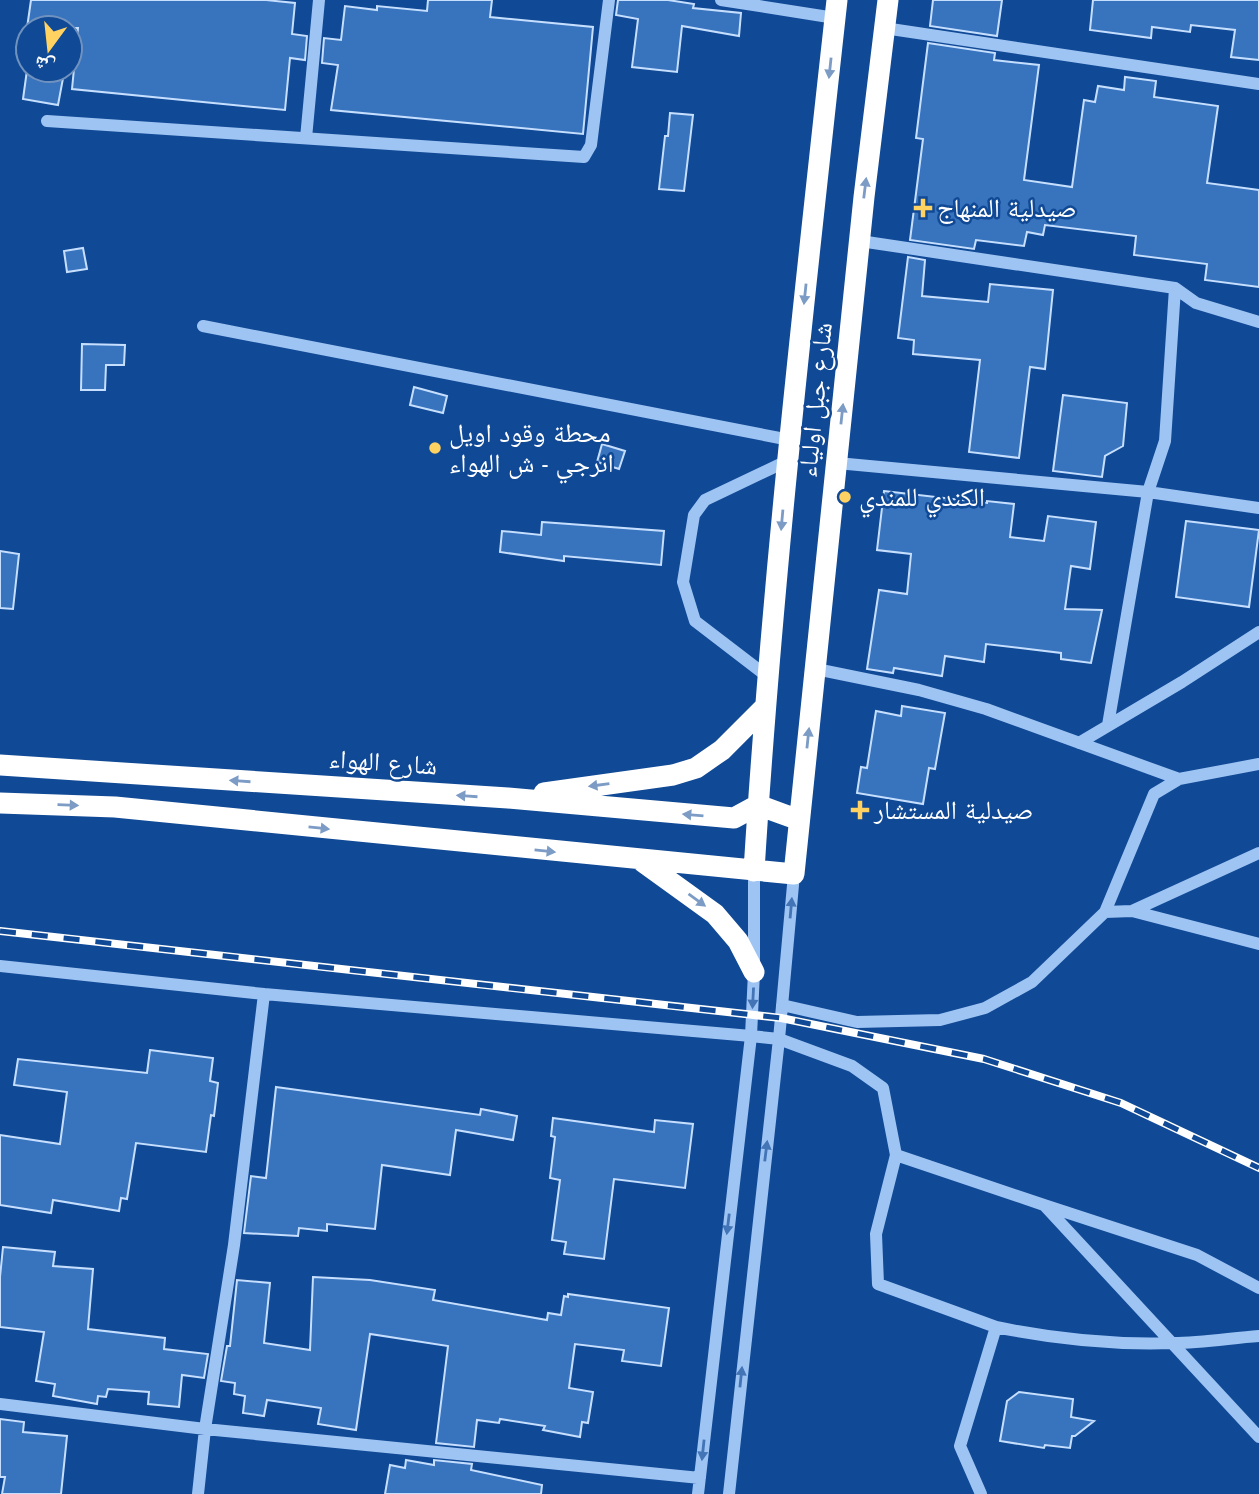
<svg xmlns="http://www.w3.org/2000/svg" width="1259" height="1494" viewBox="0 0 1259 1494" font-family="Jost,'Noto Naskh Arabic',sans-serif">
	<rect width="100%" height="100%" fill="#104995"/>
	<!-- building -->
	<path fill="#3873be" stroke="#c6dffe" stroke-width="2" d="M 31,0 L 266,0 L 295,3 L 292,34 L 307,36 L 305,60 L 290,58 L 285,110 L 72,89 L 78,28 L 27,28 Z
		M 428,0 L 492,0 L 490,17 L 593,27 L 583,134 L 331,110 L 338,65 L 322,63 L 324,38 L 341,40 L 345,6 L 377,10 L 377,6 L 427,11 Z
		M 618,0 L 668,0 L 694,4 L 693,8 L 741,13 L 739,36 L 682,26 L 677,72 L 632,67 L 638,19 L 616,15 Z
		M 933,0 L 1002,0 L 997,36 L 930,26 Z
		M 1093,0 L 1259,0 L 1259,60 L 1231,57 L 1235,30 L 1191,25 L 1190,32 L 1152,27 L 1151,38 L 1090,30 Z
		M 928,43 L 995,53 L 994,60 L 1039,65 L 1024,180 L 1072,187 L 1084,100 L 1095,102 L 1098,86 L 1124,90 L 1125,77 L 1156,81 L 1154,97 L 1218,106 L 1207,183 L 1259,190 L 1259,287 L 1205,280 L 1207,264 L 1134,255 L 1136,236 L 1045,225 L 1043,235 L 1027,232 L 1024,246 L 976,240 L 974,249 L 910,240 L 923,139 L 916,138 Z
		M 27,70 L 64,73 L 58,105 L 23,99 Z
		M 670,113 L 693,115 L 684,191 L 659,189 L 665,136 L 668,136 Z
		M 83,248 L 87,269 L 67,272 L 64,251 Z
		M 908,257 L 925,260 L 922,296 L 988,302 L 990,284 L 1053,290 L 1045,369 L 1030,367 L 1019,458 L 969,452 L 980,360 L 913,354 L 914,340 L 898,338 Z
		M 82,344 L 125,345 L 124,365 L 106,365 L 105,390 L 81,390 Z
		M 414,387 L 447,396 L 443,413 L 410,405 Z
		M 1063,395 L 1127,403 L 1123,446 L 1105,456 L 1102,477 L 1053,471 Z
		M 602,444 L 625,451 L 619,469 L 597,462 Z
		M 884,491 L 987,503 L 987,501 L 1014,504 L 1010,537 L 1044,541 L 1048,516 L 1096,522 L 1090,569 L 1071,566 L 1065,609 L 1102,610 L 1091,663 L 1061,659 L 1061,653 L 986,644 L 984,662 L 945,656 L 942,676 L 894,668 L 893,673 L 867,669 L 879,590 L 907,594 L 911,554 L 877,550 Z
		M 1186,521 L 1259,530 L 1249,607 L 1176,597 Z
		M 542,522 L 664,531 L 661,565 L 564,556 L 564,561 L 500,552 L 502,531 L 541,535 Z
		M 0,551 L 19,554 L 13,609 L 0,608 Z
		M 902,706 L 945,713 L 935,769 L 929,768 L 923,804 L 857,793 L 861,767 L 867,768 L 876,711 L 901,716 Z
		M 150,1050 L 213,1058 L 210,1081 L 218,1083 L 214,1116 L 211,1115 L 206,1152 L 136,1143 L 127,1199 L 121,1198 L 119,1211 L 53,1200 L 51,1213 L 0,1205 L 0,1135 L 60,1144 L 67,1092 L 14,1085 L 18,1059 L 147,1073 Z
		M 276,1087 L 480,1115 L 481,1109 L 517,1116 L 513,1140 L 456,1130 L 450,1175 L 382,1165 L 375,1229 L 327,1224 L 327,1231 L 299,1228 L 298,1236 L 244,1233 L 251,1176 L 266,1178 Z
		M 553,1118 L 654,1132 L 655,1120 L 693,1124 L 685,1188 L 614,1179 L 604,1259 L 564,1254 L 566,1242 L 552,1240 L 560,1180 L 550,1178 L 555,1137 L 551,1136 Z
		M 3,1247 L 55,1252 L 53,1266 L 93,1269 L 88,1329 L 165,1338 L 164,1349 L 208,1354 L 204,1378 L 182,1375 L 179,1407 L 148,1404 L 149,1392 L 108,1389 L 106,1397 L 98,1396 L 97,1404 L 53,1396 L 55,1384 L 36,1381 L 44,1332 L 0,1327 L 0,1277 Z
		M 313,1277 L 370,1280 L 435,1290 L 433,1300 L 547,1320 L 548,1313 L 561,1315 L 564,1296 L 568,1297 L 568,1294 L 669,1308 L 661,1366 L 622,1361 L 624,1350 L 575,1344 L 569,1388 L 593,1392 L 588,1423 L 582,1422 L 580,1437 L 543,1430 L 545,1426 L 500,1419 L 499,1423 L 477,1420 L 474,1447 L 436,1443 L 448,1346 L 370,1334 L 356,1430 L 318,1424 L 321,1408 L 267,1400 L 264,1416 L 243,1413 L 245,1396 L 234,1394 L 235,1383 L 221,1381 L 227,1346 L 230,1346 L 237,1280 L 270,1283 L 264,1343 L 310,1350 Z
		M 1019,1392 L 1073,1399 L 1071,1417 L 1094,1421 L 1075,1436 L 1072,1436 L 1070,1448 L 1045,1445 L 1044,1448 L 1000,1441 L 1007,1401 Z
		M 0,1419 L 24,1422 L 23,1432 L 67,1436 L 61,1494 L 2,1494 L 5,1477 L 0,1477 Z
		M 406,1460 L 434,1465 L 434,1460 L 472,1464 L 471,1470 L 542,1485 L 541,1494 L 385,1494 L 390,1465 L 405,1468 Z"/>
	<g fill="none" stroke-linecap="round" stroke-linejoin="round">
		<!-- minor -->
		<path stroke="#9ec4f4" stroke-width="12" d="M 721,0 L 835,18
			M 884,28 L 1259,84
			M 47,121 L 584,157 L 591,145 L 609,0
			M 306,138 L 319,0
			M 860,241 L 1175,288 L 1196,303 L 1259,322
			M 203,326 L 790,440
			M 837,463 L 1148,492 L 1259,508
			M 816,669 L 919,690 L 986,709 L 1179,779
			M 768,677 L 695,621 L 683,582 L 694,515 L 705,500 L 787,461
			M 1108,725 L 1148,492 L 1165,441 L 1175,288
			M 1079,743 L 1182,682 L 1259,632
			M 1132,911 L 1259,944
			M 1105,912 L 1154,794 L 1179,779 L 1259,764
			M 0,966 L 264,994 L 751,1036 L 779,1039 L 852,1066 L 883,1088 L 896,1155 L 1044,1205 L 1259,1437
			M 782,1005 L 857,1022 L 940,1020 L 985,1008 L 1032,982 L 1105,912 L 1132,911 L 1259,853
			M 896,1155 L 876,1234 L 878,1284 L 996,1327 L 960,1446 L 981,1494
			M 1044,1205 L 1197,1255 L 1259,1288
			M 996,1327 C 1054,1339 1114,1345 1173,1343 C 1202,1343 1231,1338 1259,1336
			M 0,1404 L 205,1429 L 700,1478
			M 198,1494 L 205,1429 L 234,1245 L 264,994
			M 698,1494 L 751,1036 L 754,972 L 754,871
			M 729,1494 L 779,1039 L 794,874"/>
		<!-- highway -->
		<path stroke="#fff" stroke-width="21" d="M 0,765 L 508,798 L 734,818 L 758,805
			M 544,793 L 673,775 L 696,768 L 722,750 L 765,707
			M 0,803 L 115,807 L 794,874 L 864,197 L 888,0
			M 758,805 L 799,820
			M 643,862 L 715,914 L 738,941 L 754,972
			M 754,871 C 772,580 805,290 837,0"/>
		<defs>
			<path id="rail" d="M 0,931 L 781,1018 L 984,1059 L 1121,1103 L 1259,1168"/>
		</defs>
		<!-- rail casing -->
		<use href="#rail" stroke="#fff" stroke-width="8"/>
		<!-- rail -->
		<use href="#rail" stroke="#104995" stroke-width="5" stroke-dasharray="16" stroke-linecap="butt"/>
	</g>
	<!-- one-way arrows -->
	<defs><path id="oneway-solid" d="M-6-.8H1V-3.2L6.5 0L1 3.2V.8H-6Z" transform="scale(1.75)"/></defs>
	<g fill="#7c9bc5">
		<use href="#oneway-solid" transform="translate(830 68) rotate(96)"/>
		<use href="#oneway-solid" transform="translate(865 188) rotate(-83)"/>
		<use href="#oneway-solid" transform="translate(805 294) rotate(96)"/>
		<use href="#oneway-solid" transform="translate(842 414) rotate(-84)"/>
		<use href="#oneway-solid" transform="translate(782 520) rotate(95)"/>
		<use href="#oneway-solid" transform="translate(808 738) rotate(-84)"/>
		<use href="#oneway-solid" transform="translate(240 781) rotate(-176)"/>
		<use href="#oneway-solid" transform="translate(599 785) rotate(172)"/>
		<use href="#oneway-solid" transform="translate(467 796) rotate(-176)"/>
		<use href="#oneway-solid" transform="translate(68 805) rotate(2)"/>
		<use href="#oneway-solid" transform="translate(693 815) rotate(-175)"/>
		<use href="#oneway-solid" transform="translate(319 828) rotate(6)"/>
		<use href="#oneway-solid" transform="translate(545 851) rotate(6)"/>
		<use href="#oneway-solid" transform="translate(697 900) rotate(36)"/>
	</g>
	<g fill="#4274b6">
		<use href="#oneway-solid" transform="translate(791 908) rotate(-85)"/>
		<use href="#oneway-solid" transform="translate(753 998) rotate(93)"/>
		<use href="#oneway-solid" transform="translate(766 1151) rotate(-83)"/>
		<use href="#oneway-solid" transform="translate(728 1224) rotate(97)"/>
		<use href="#oneway-solid" transform="translate(741 1377) rotate(-84)"/>
		<use href="#oneway-solid" transform="translate(703 1450) rotate(96)"/>
	</g>
	<!-- markers -->
	<g fill="#ffd261" stroke="#104995" stroke-width="2.5">
		<path d="M919.5 197.5h7v7h7v7h-7v7h-7v-7h-7v-7h7z"/>
		<circle cx="435" cy="448" r="7"/>
		<circle cx="845" cy="497" r="7"/>
		<path d="M856.5 799.5h7v7h7v7h-7v7h-7v-7h-7v-7h7z"/>
	</g>
	<g text-anchor="middle" stroke-width="5" stroke-linejoin="round" paint-order="stroke">
		<!-- poi labels -->
		<g font-size="26" fill="#fff" stroke="#104995" text-anchor="start">
			<text x="937" y="217">صيدلية المنهاج</text>
			<text x="449" y="442">محطة وقود اويل<tspan x="449" dy="30">انرجي - ش الهواء</tspan></text>
			<text x="859" y="506">الكندي للمندي</text>
			<text x="874" y="819">صيدلية المستشار</text>
		</g>
		<!-- street labels -->
		<g font-size="26" fill="#fff" stroke="#104995">
			<text transform="translate(815 400) rotate(-84)" y="9">شارع جبل اولياء</text>
			<text transform="translate(383 762) rotate(4)" y="9">شارع الهواء</text>
		</g>
	</g>
	<!-- north arrow -->
	<g transform="translate(49 49) rotate(195)"><circle r="33" fill="#104995" stroke="#7092bf" stroke-width="2"/>
	<path d="M0-5L12 26L0 18L-12 26Z" fill="#ffd261"/>
	<text y="-10" font-size="19" font-weight="bold" text-anchor="middle" fill="#ffffff">ش</text>
	</g>
</svg>
